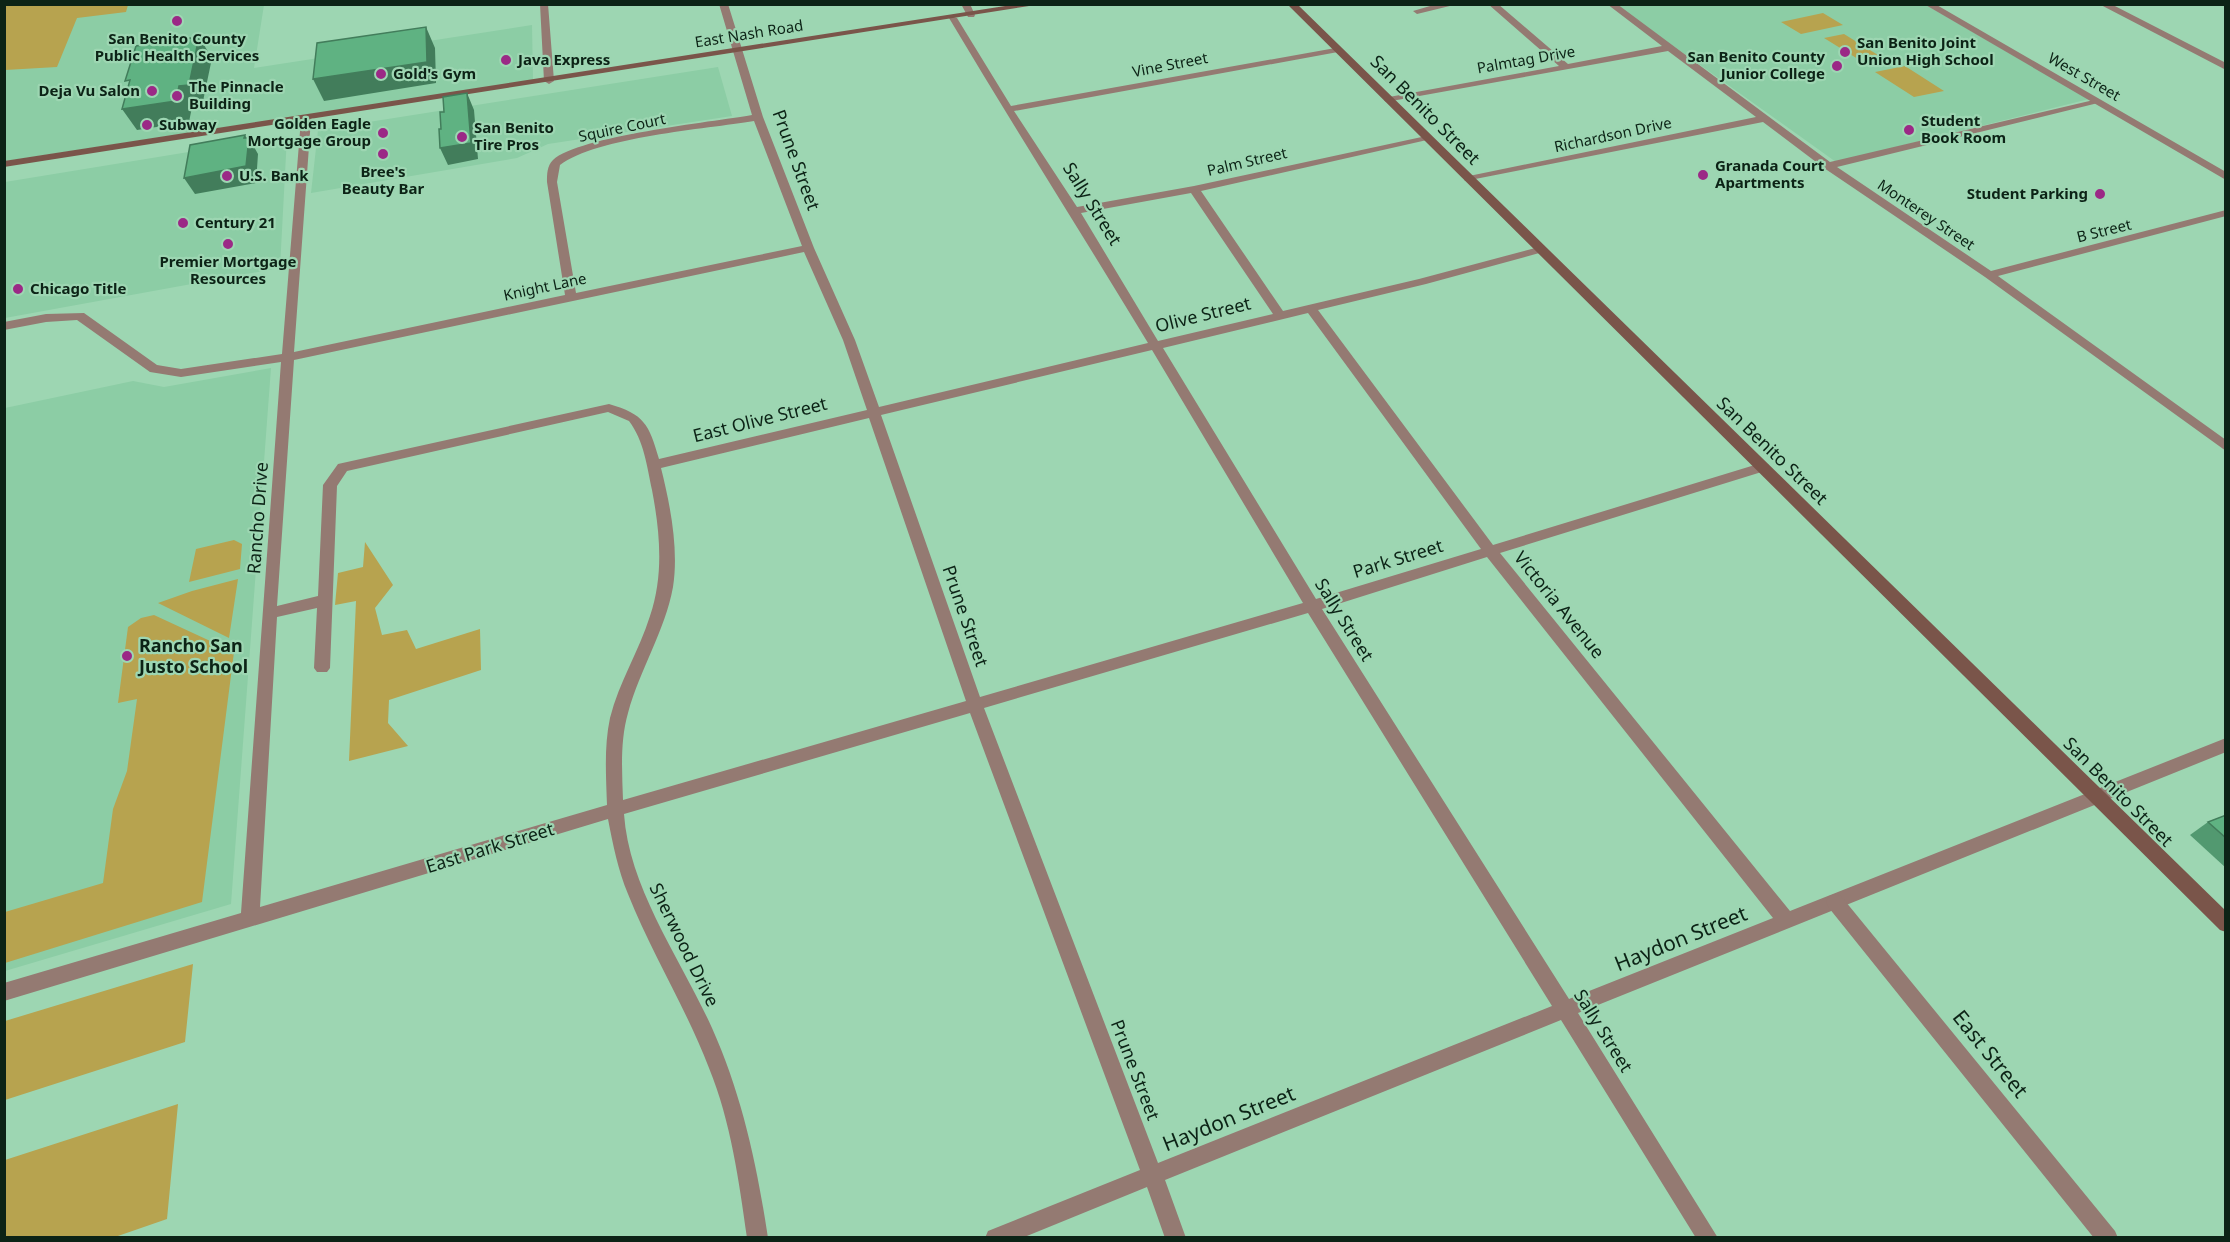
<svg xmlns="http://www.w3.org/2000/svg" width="2230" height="1242" viewBox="0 0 2230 1242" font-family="'Noto Sans',sans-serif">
	<rect width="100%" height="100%" fill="#9dd6b2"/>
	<!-- built -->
	<path fill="#8ccda5" d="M 5,5 L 264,5 L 254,68 L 532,25 L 533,80 L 5,161 Z
		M 1616,5 L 1926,5 L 2089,99 L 1836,162 Z
		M 718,67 L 732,116 L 548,144 L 517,158 L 311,193 L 318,130 Z
		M 287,136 L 280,268 L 5,318 L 5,182 Z
		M 271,368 L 231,904 L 5,971 L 5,408 L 133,381 L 164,387 Z"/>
	<!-- green -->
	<path fill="#b7a34f" d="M 4,5 L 5,4 L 128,5 L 126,12 L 77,18 L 57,67 L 5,70 Z
		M 1823,13 L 1843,25 L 1801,34 L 1781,22 Z
		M 1844,34 L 1886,60 L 1866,64 L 1824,38 Z
		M 1905,66 L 1944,91 L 1914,97 L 1875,72 Z
		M 234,540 L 242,544 L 240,569 L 189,582 L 196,549 Z
		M 365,542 L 393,585 L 375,608 L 382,635 L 407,630 L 416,649 L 480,629 L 481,670 L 389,700 L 388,723 L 408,746 L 349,761 L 356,601 L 335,605 L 338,573 L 363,567 Z
		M 238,579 L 229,638 L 158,603 L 192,591 Z
		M 154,615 L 234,652 L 202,902 L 5,963 L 5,912 L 103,883 L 113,809 L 127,771 L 137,699 L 118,703 L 128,627 L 141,618 Z
		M 193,964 L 185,1042 L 5,1100 L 5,1021 Z
		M 178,1104 L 167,1219 L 115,1237 L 5,1237 L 5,1160 Z"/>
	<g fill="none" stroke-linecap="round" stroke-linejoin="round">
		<!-- minor -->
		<path fill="#947a72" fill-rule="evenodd" d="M 540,4 L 548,4 L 554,81 L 549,84 L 544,81 Z
			M 719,4 L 728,4 L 763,117 L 814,248 L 855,340 L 879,407 L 1148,343 C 1082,234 1014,127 949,18 L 950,16 L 957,18 L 1011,106 L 1341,47 L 1341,51 L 1338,52 L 1014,111 L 1077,207 L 1194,186 L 1431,135 L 1431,139 L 1427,140 L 1201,191 L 1283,311 L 1419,279 L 1539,247 L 1543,248 L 1543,252 L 1426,284 L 1318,310 L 1493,545 L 1758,464 L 1768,464 L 1770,467 L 1768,470 L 1500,553 L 1790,911 L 2226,738 L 2226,752 L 1578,1013 L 1718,1238 L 1696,1238 L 1561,1020 L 1165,1180 L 1186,1238 L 1165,1238 L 1147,1187 L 1022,1238 L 985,1238 L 988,1231 L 1140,1170 L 970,713 L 624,814 C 629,889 682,961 712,1028 C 742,1095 757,1165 768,1238 L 747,1238 C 739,1181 731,1122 709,1068 C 686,1008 652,954 628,894 C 618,870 613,845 608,819 L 4,1001 L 4,983 L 241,913 L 281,362 L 181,377 L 150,372 L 77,320 L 46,322 L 4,330 L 4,322 L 46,314 L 84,313 L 157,365 L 181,369 L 282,354 L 301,119 L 306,116 L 311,119 L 294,352 L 565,295 L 547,182 C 547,174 547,166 553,160 C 579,136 712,122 752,115 ZM 754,121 L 802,246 L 576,293 L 557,182 L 560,165 C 597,137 706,129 754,121 ZM 1191,193 L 1273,314 L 1158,341 L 1081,213 ZM 804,252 L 843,340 L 867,410 L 659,459 C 649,424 644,414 609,404 L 338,464 L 323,485 L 318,596 L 277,606 L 294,360 ZM 1308,313 L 1481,549 L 1316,599 L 1163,348 ZM 1152,350 L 1303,603 L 980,697 L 881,415 ZM 608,412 L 629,421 C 644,441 647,466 652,490 C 660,532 664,575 650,616 C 639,651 619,682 610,718 C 604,746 606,776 607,805 L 260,907 L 277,617 L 317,608 L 314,668 L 317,672 L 327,672 L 330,668 L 337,486 L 347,471 ZM 869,418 L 966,701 L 623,800 C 622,771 620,741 628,713 C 640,669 665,631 673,587 C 679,549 670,504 661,468 ZM 1487,557 L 1773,918 L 1569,999 L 1322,609 ZM 1308,613 L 1552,1006 L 1158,1163 L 984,708 Z
			M 961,4 L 970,4 L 975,15 L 974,17 L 968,17 Z
			M 1437,4 L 1458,4 L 1417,14 L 1413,11 Z
			M 1488,4 L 1498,4 L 1568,64 L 1662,46 L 1607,4 L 1617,4 L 1830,162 L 2098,99 L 2098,103 L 1837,167 L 1991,271 L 2226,210 L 2226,216 L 1998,276 L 2226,440 L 2226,451 L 1985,277 L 1824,168 L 1763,122 L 1465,181 L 1464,179 L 1469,176 L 1756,117 L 1668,51 L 1386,102 L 1384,100 L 1389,97 L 1559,66 Z
			M 2099,4 L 2111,4 L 2226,63 L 2226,70 Z"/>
		<!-- tertiary -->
		<path fill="#947a72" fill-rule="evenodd" d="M 1924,4 L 1935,4 L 2226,172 L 2226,180 Z
			M 1835,894 L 1841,896 L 2115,1231 L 2118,1238 L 2094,1238 L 1829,908 L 1826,902 L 1829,896 Z"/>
		<!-- secondary -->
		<path fill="#7a554a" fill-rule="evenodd" d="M 1018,4 L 1042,4 L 4,167 L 4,161 Z
			M 1287,4 L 1297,4 L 2226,911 L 2226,932 L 2220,930 Z"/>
	</g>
	<!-- wall -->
	<path fill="#529970" d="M 2226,815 L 2226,868 L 2190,835 L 2208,822 Z"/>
	<!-- shaded-wall -->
	<path fill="#427d5b" d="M 426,27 L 435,48 L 436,83 L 324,101 L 313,79 Z
		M 199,37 L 212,58 L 202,106 L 192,107 L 189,122 L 137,130 L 122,109 L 179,86 Z
		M 467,93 L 474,110 L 478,159 L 448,165 L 440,148 Z
		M 245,135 L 248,141 L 249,138 L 258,154 L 256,183 L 195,194 L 184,178 L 244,138 Z"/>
	<!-- building -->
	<path fill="#5fb282" stroke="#427d5b" stroke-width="1.5" d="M 426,27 L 427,62 L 313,79 L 317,43 Z
		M 199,37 L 189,85 L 179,86 L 176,101 L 122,109 L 130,80 L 125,81 L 136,46 Z
		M 467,93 L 471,143 L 440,148 L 439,129 L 441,129 L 440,112 L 444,112 L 443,97 Z
		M 245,135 L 244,138 L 249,138 L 246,166 L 184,178 L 190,145 Z
		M 2226,815 L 2226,838 L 2208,822 Z"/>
	<!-- markers -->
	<g fill="#9b2986" stroke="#9dd6b2" stroke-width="2">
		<circle cx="177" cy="21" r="6"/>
		<circle cx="1845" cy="52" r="6"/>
		<circle cx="506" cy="60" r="6"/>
		<circle cx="1837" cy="66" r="6"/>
		<circle cx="381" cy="74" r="6"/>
		<circle cx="152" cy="91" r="6"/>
		<circle cx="177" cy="96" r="6"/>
		<circle cx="147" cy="125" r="6"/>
		<circle cx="1909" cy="130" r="6"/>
		<circle cx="383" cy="133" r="6"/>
		<circle cx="462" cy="137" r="6"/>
		<circle cx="383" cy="154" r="6"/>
		<circle cx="1703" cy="175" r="6"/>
		<circle cx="227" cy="176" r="6"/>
		<circle cx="2100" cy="194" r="6"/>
		<circle cx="183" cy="223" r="6"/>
		<circle cx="228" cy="244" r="6"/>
		<circle cx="18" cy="289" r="6"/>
		<circle cx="127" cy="656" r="6"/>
	</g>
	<g text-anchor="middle" stroke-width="4.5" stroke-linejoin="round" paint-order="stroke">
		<!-- far-street labels -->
		<g font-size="15" fill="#0c2316" stroke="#9dd6b2">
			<text transform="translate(749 34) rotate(-9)" y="5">East Nash Road</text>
			<text transform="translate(1526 60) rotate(-10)" y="5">Palmtag Drive</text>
			<text transform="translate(1170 65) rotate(-11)" y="5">Vine Street</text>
			<text transform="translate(2084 77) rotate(30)" y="5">West Street</text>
			<text transform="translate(622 128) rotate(-12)" y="5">Squire Court</text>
			<text transform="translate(1613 135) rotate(-12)" y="5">Richardson Drive</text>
			<text transform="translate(1247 162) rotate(-13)" y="5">Palm Street</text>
			<text transform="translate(1926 215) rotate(34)" y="5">Monterey Street</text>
			<text transform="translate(2104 231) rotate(-14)" y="5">B Street</text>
			<text transform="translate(545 287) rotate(-12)" y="5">Knight Lane</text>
		</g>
		<!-- far-poi labels -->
		<g font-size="15" font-weight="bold" fill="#0c2316" stroke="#9dd6b2" text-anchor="start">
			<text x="177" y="44" text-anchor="middle">San Benito County<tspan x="177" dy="17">Public Health Services</tspan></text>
			<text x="1857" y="48">San Benito Joint<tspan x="1857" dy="17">Union High School</tspan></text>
			<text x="1825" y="62" text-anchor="end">San Benito County<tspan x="1825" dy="17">Junior College</tspan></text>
			<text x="518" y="65">Java Express</text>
			<text x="393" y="79">Gold's Gym</text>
			<text x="189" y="92">The Pinnacle<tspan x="189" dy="17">Building</tspan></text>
			<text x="140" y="96" text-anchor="end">Deja Vu Salon</text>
			<text x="1921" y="126">Student<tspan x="1921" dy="17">Book Room</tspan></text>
			<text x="371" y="129" text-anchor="end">Golden Eagle<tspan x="371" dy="17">Mortgage Group</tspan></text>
			<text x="159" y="130">Subway</text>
			<text x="474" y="133">San Benito<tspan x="474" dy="17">Tire Pros</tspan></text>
			<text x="1715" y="171">Granada Court<tspan x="1715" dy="17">Apartments</tspan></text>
			<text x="383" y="177" text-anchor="middle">Bree's<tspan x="383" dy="17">Beauty Bar</tspan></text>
			<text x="239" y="181">U.S. Bank</text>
			<text x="2088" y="199" text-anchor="end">Student Parking</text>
			<text x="195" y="228">Century 21</text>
			<text x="228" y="267" text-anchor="middle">Premier Mortgage<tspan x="228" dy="17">Resources</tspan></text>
			<text x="30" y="294">Chicago Title</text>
		</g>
		<!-- street labels -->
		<g font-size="18" fill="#0c2316" stroke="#9dd6b2">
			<text transform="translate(1425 110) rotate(45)" y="6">San Benito Street</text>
			<text transform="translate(796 160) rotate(70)" y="6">Prune Street</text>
			<text transform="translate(1092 204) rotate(58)" y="6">Sally Street</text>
			<text transform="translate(1203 315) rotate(-14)" y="6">Olive Street</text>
			<text transform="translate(760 420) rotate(-14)" y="6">East Olive Street</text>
			<text transform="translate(1772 451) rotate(44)" y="6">San Benito Street</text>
			<text transform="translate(258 518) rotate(-86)" y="6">Rancho Drive</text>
			<text transform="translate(1398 559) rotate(-17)" y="6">Park Street</text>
			<text transform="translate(1559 605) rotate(51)" y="6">Victoria Avenue</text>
			<text transform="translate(965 616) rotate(71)" y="6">Prune Street</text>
			<text transform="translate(1344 620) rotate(58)" y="6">Sally Street</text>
			<text transform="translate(2118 792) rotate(45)" y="6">San Benito Street</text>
			<text transform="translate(490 848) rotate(-17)" y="6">East Park Street</text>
			<text transform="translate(684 945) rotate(64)" y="6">Sherwood Drive</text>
			<text transform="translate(1603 1031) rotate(58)" y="6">Sally Street</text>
			<text transform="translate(1135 1070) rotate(69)" y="6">Prune Street</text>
		</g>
		<!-- poi labels -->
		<g font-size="18" font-weight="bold" fill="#0c2316" stroke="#9dd6b2" text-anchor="start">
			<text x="139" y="652">Rancho San<tspan x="139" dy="21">Justo School</tspan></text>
		</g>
		<!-- near-street labels -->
		<g font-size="21" fill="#0c2316" stroke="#9dd6b2">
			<text transform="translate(1681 939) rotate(-22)" y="7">Haydon Street</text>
			<text transform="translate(1990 1054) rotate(51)" y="7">East Street</text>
			<text transform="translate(1229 1119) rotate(-22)" y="7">Haydon Street</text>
		</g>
	</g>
	<!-- border -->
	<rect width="2230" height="1242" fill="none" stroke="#0c2316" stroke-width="12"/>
</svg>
